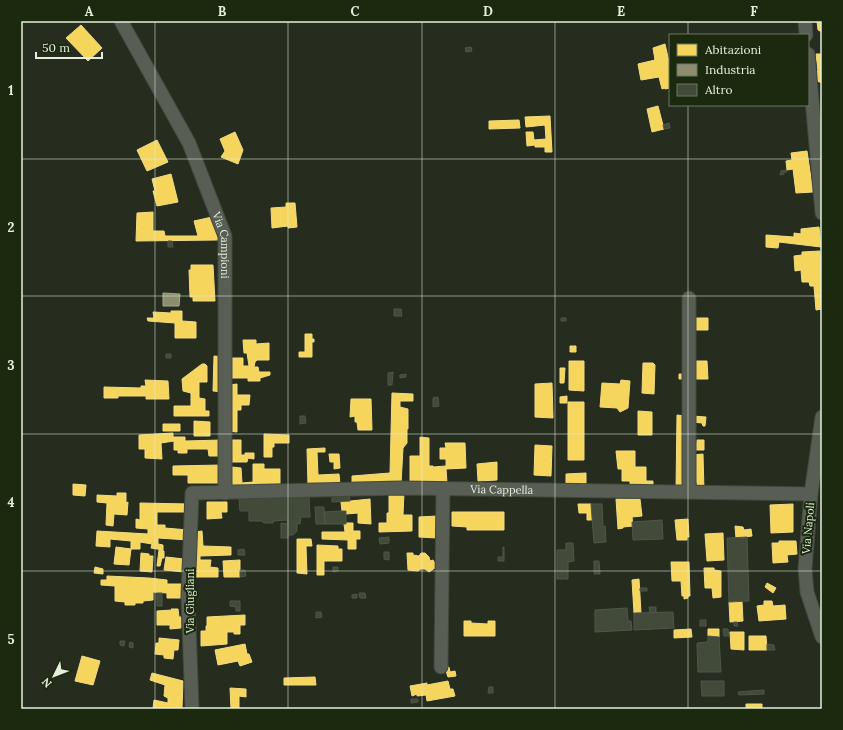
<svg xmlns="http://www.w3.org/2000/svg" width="843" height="730" viewBox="0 0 843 730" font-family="Lora,serif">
	<rect width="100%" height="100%" fill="#262d1f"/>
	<!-- homes -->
	<path fill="#f6d55c" stroke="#f1dc83" d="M 817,21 L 822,21 L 822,32 L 818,30 Z
		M 81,25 L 102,48 L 88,61 L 66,38 Z
		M 665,44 L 670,66 L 670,88 L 665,89 L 665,88 L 662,89 L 659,77 L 641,80 L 638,64 L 655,60 L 653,48 Z
		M 816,54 L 822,54 L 822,83 L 817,81 L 816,71 L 818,71 Z
		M 658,106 L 664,129 L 652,132 L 647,109 Z
		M 550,116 L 552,152 L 545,152 L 545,147 L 535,147 L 535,145 L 527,146 L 526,132 L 533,132 L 534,140 L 546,139 L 545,125 L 526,127 L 525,117 Z
		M 519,120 L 520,128 L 489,129 L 489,121 Z
		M 235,132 L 243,150 L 238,164 L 221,157 L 225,151 L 220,139 Z
		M 157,140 L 168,162 L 147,171 L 137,150 Z
		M 807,151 L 813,192 L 796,193 L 793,169 L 787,170 L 786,161 L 792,160 L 791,153 Z
		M 171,174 L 178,202 L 157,206 L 153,191 L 155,191 L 152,179 Z
		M 286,203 L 295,203 L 297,227 L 288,228 L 288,226 L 272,228 L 271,208 L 286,207 Z
		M 153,212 L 153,231 L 164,231 L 165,236 L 198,236 L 194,221 L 212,217 L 218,240 L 136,241 L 137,213 Z
		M 819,227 L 821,247 L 779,242 L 778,248 L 766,247 L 766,235 L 794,237 L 794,233 L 801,234 L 801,229 Z
		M 820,251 L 822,275 L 822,309 L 816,310 L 814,286 L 810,286 L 809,282 L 802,282 L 801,270 L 795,271 L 794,256 L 802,255 L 802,252 Z
		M 191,265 L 213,265 L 215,301 L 193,301 L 193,297 L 190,297 L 189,270 L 191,270 Z
		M 171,311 L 182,311 L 182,321 L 196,322 L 196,338 L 175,338 L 175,323 L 148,321 L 147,318 L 154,318 L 153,312 L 171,313 Z
		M 693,318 L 708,318 L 708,330 L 694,330 Z
		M 305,334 L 312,334 L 312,339 L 314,339 L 314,342 L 312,342 L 312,357 L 299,357 L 299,352 L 305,352 Z
		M 243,340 L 256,340 L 256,344 L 269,343 L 269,360 L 257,360 L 255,362 L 254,367 L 258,367 L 259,372 L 270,372 L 270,375 L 260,378 L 260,381 L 248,381 L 248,378 L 232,378 L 232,358 L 243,358 L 243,366 L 249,366 L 247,353 L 244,353 Z
		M 570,346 L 576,346 L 576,352 L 570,352 Z
		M 214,356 L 224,357 L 223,392 L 213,391 Z
		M 569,361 L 584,361 L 584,391 L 569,390 Z
		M 692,361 L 707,361 L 708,379 L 692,379 Z
		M 643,363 L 653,363 L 655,365 L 654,394 L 642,393 Z
		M 202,364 L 205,364 L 207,366 L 207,382 L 199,382 L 199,398 L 205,399 L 205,411 L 209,411 L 209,416 L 174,416 L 174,406 L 191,406 L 191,393 L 183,391 L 182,379 Z
		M 560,368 L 565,368 L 564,383 L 560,383 Z
		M 679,374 L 683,374 L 683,379 L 679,379 Z
		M 145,380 L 168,381 L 169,399 L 146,399 L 146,396 L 118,396 L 118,398 L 104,398 L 104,387 L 141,388 L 141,386 L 146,386 Z
		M 621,380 L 630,381 L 628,408 L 620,412 L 617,408 L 600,407 L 602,383 L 620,384 Z
		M 552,383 L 553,418 L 535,417 L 535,384 Z
		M 237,384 L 237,395 L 250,395 L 249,405 L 241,405 L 241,410 L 237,410 L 237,432 L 228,431 L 229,385 Z
		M 392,393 L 413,394 L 413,401 L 400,401 L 400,407 L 408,409 L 408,429 L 407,429 L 407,443 L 403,448 L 401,484 L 352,484 L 352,476 L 390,473 Z
		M 567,396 L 567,403 L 560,403 L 560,397 Z
		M 351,399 L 371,399 L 372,430 L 358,430 L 357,422 L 355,422 L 355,416 L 350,417 Z
		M 568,402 L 584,402 L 584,460 L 568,460 Z
		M 638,411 L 652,412 L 652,435 L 638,435 Z
		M 677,415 L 685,416 L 685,490 L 676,489 Z
		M 692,416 L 706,417 L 705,426 L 703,426 L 702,423 L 692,422 Z
		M 194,421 L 210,422 L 210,436 L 194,436 Z
		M 163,424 L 180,424 L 180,431 L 163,431 Z
		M 173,433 L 173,437 L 185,437 L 185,441 L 222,440 L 223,456 L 209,456 L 208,449 L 187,449 L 187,453 L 178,453 L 178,450 L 174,450 L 174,441 L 161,443 L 162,459 L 145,458 L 145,449 L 139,449 L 139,435 Z
		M 264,434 L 289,435 L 289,443 L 274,443 L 274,447 L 272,447 L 272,457 L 264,457 Z
		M 420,437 L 429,438 L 429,466 L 433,466 L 433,467 L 446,466 L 446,459 L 440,459 L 440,448 L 446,448 L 445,443 L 465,443 L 466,468 L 446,469 L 447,483 L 410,483 L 410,456 L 420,456 Z
		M 228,440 L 241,440 L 241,455 L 245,455 L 245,453 L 254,453 L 254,459 L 248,458 L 247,462 L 229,462 Z
		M 697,440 L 704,440 L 704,450 L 696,450 Z
		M 535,445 L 552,446 L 551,476 L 534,475 Z
		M 325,448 L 325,452 L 317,452 L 318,475 L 339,474 L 340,485 L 308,485 L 307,449 Z
		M 616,451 L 635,451 L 635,467 L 646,467 L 646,481 L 653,481 L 653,490 L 630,490 L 630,481 L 622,481 L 622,469 L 618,469 Z
		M 329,454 L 339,454 L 340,468 L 334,469 L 334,462 L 330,462 Z
		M 703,454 L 704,491 L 697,487 L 697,482 L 692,482 L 692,455 Z
		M 497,462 L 497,480 L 478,481 L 477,464 Z
		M 253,464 L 264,464 L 264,469 L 280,469 L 280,486 L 232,490 L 232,467 L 241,468 L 242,483 L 253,482 Z
		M 222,465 L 222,483 L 188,483 L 188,475 L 173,475 L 173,466 Z
		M 586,473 L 586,487 L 566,487 L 566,474 Z
		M 73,484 L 86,485 L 85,496 L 73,495 Z
		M 389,492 L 404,492 L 403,515 L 412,515 L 412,531 L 379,532 L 379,523 L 387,523 L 387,513 L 389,513 Z
		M 117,493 L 126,493 L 126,503 L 128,502 L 127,515 L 114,514 L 113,526 L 106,525 L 107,503 L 97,502 L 97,495 L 117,496 Z
		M 370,499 L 371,524 L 358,523 L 358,513 L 346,514 L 346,511 L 342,511 L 341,502 Z
		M 616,499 L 640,499 L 642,516 L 632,517 L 633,526 L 623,527 L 623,528 L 618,529 Z
		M 207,502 L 227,502 L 227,512 L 221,512 L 222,518 L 207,519 Z
		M 140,503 L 189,504 L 188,512 L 157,512 L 157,525 L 165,525 L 165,528 L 188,530 L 188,540 L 158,538 L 158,544 L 163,545 L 163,550 L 151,548 L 152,544 L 140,542 L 140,549 L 131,549 L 131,541 L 110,539 L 110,547 L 96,546 L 97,531 L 148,534 L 148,529 L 136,528 L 136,519 L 140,520 Z
		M 578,504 L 591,504 L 592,520 L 587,520 L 587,513 L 579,513 Z
		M 793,504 L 793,532 L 771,533 L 770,505 Z
		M 452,512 L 504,512 L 504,530 L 467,530 L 467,527 L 452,526 Z
		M 437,516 L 437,538 L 419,537 L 419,517 Z
		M 688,519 L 689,537 L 687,537 L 687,540 L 677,540 L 675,520 Z
		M 346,523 L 353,523 L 353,531 L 360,531 L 360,539 L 356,539 L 356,549 L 348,549 L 348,540 L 322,539 L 322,532 L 345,532 L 344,524 L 346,524 Z
		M 735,526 L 743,527 L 744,530 L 751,529 L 752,536 L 736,538 Z
		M 202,531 L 203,546 L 231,547 L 231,555 L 200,556 L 200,560 L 211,560 L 210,567 L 218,568 L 218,577 L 194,577 L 194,532 Z
		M 723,533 L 724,560 L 707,561 L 705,534 Z
		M 297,539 L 311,539 L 312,546 L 306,546 L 307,574 L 297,573 Z
		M 779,541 L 796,541 L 797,554 L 787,555 L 788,562 L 773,563 L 772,543 L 779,543 Z
		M 317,545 L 338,546 L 338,549 L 342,549 L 342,561 L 324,561 L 324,575 L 317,575 Z
		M 116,547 L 131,549 L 129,565 L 114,564 Z
		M 159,550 L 164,551 L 164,558 L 162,558 L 160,566 L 157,566 Z
		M 141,553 L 149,554 L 149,556 L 153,556 L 152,572 L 140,571 Z
		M 407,553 L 413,553 L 413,555 L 419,556 L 421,553 L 425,553 L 429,557 L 430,561 L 433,560 L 437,566 L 435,568 L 429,572 L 425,569 L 421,569 L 418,571 L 408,570 Z
		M 166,557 L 184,559 L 184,572 L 164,570 Z
		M 240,560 L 240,577 L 224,577 L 223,561 Z
		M 671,562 L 689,562 L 690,596 L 688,596 L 688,598 L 684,599 L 684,596 L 682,596 L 681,581 L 672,581 Z
		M 95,567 L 103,569 L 103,574 L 94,573 Z
		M 704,568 L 714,568 L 714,570 L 721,571 L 721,597 L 713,598 L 712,588 L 705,588 Z
		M 107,576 L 149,578 L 167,580 L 167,584 L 185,584 L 185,598 L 167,598 L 167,593 L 153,592 L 153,600 L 143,601 L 143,603 L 135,603 L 135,605 L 125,605 L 125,602 L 115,601 L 115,586 L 101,585 L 101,580 L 107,580 Z
		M 639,579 L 641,613 L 634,613 L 632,580 Z
		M 767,583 L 776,588 L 773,593 L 765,587 Z
		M 742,601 L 743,621 L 730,622 L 729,602 Z
		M 764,601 L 772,601 L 773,606 L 785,605 L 786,619 L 759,621 L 757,606 L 764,605 Z
		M 171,609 L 178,609 L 179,617 L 181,617 L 181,628 L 170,629 L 170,625 L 157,625 L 157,611 L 172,610 Z
		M 245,615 L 245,625 L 240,625 L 240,634 L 234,634 L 234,632 L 227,632 L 227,644 L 201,646 L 201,631 L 206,631 L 206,626 L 207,626 L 207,617 Z
		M 464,621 L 471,621 L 471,623 L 488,624 L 488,621 L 495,621 L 495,636 L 464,636 Z
		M 691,629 L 692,637 L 674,638 L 674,630 Z
		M 708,629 L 719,629 L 719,637 L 708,636 Z
		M 730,632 L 744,632 L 744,650 L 731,649 Z
		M 749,636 L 766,636 L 767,650 L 749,650 Z
		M 159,638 L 179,640 L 178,650 L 174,650 L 173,659 L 164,658 L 164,655 L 155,654 L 156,643 L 159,643 Z
		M 245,644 L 247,654 L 249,654 L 252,662 L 240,666 L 238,661 L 218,665 L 215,650 Z
		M 82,656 L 100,661 L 93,685 L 75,681 Z
		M 449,667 L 450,672 L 455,671 L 456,676 L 448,677 L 445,668 Z
		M 152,673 L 183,681 L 182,709 L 153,708 L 154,700 L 168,703 L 168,698 L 164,696 L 165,685 L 150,680 Z
		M 315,677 L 316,685 L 284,685 L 284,678 Z
		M 448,681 L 450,689 L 453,689 L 455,696 L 427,701 L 426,695 L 417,696 L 417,694 L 412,696 L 410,686 L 427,683 L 427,685 Z
		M 230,688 L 246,689 L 246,697 L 239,696 L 239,709 L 231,709 Z
		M 746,704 L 762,704 L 762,709 L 746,709 Z"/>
	<!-- industry -->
	<path fill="#8c8c6e" stroke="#a6a98f" d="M 163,293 L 180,294 L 179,306 L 163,306 Z"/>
	<!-- building -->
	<path fill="#424a3a" stroke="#50564a" d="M 471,47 L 472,51 L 466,52 L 465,48 Z
		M 669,123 L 670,128 L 664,129 L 663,125 Z
		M 786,170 L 787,172 L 784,172 L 784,174 L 780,175 L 781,171 Z
		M 168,241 L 172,241 L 173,247 L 168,247 Z
		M 394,309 L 401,309 L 402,316 L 394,316 Z
		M 561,318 L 566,318 L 566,321 L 561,321 Z
		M 166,354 L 171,354 L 171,358 L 166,358 Z
		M 393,372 L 392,385 L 388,385 L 388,373 Z
		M 406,374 L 406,377 L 400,378 L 400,375 Z
		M 438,397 L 439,406 L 433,407 L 433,398 Z
		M 300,416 L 305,416 L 306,423 L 300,424 Z
		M 349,494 L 350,501 L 332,502 L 332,495 Z
		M 309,496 L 310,517 L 301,517 L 300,524 L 297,523 L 297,531 L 293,535 L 288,535 L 288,538 L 281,538 L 281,523 L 288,524 L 287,520 L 273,521 L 273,523 L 264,523 L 262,521 L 249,521 L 249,511 L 240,511 L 239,498 Z
		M 591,504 L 602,504 L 603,527 L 605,526 L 606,542 L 594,543 Z
		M 315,507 L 324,507 L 325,524 L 316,524 Z
		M 342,511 L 346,511 L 346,524 L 325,524 L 324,512 Z
		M 662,520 L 663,539 L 633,540 L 632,522 Z
		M 389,537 L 389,543 L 380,544 L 379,538 Z
		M 747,537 L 749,601 L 729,602 L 727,538 Z
		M 566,543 L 573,543 L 574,561 L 568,562 L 568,579 L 557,579 L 557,550 L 566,550 Z
		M 503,547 L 504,547 L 504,561 L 498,561 L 498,557 L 503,557 Z
		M 244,549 L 245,555 L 238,555 L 238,550 Z
		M 384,552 L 389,552 L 389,560 L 384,559 Z
		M 594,561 L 599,561 L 600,574 L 594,574 Z
		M 333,567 L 338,567 L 338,571 L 333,572 Z
		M 240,570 L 245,570 L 246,576 L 240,577 Z
		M 640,588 L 647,588 L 647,591 L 640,591 Z
		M 157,593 L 162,593 L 162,606 L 157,606 Z
		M 359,593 L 365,593 L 366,598 L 360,598 Z
		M 357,594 L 357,598 L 352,598 L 352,595 Z
		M 230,601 L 240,601 L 240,611 L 236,611 L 236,607 L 230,606 Z
		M 649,607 L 656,607 L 656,612 L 650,613 Z
		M 627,608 L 628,621 L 631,621 L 632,630 L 595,632 L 595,610 Z
		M 316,612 L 321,612 L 322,617 L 316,618 Z
		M 673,612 L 674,628 L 634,630 L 634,613 Z
		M 700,620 L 706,620 L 706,626 L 700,626 Z
		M 734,622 L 737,622 L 738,626 L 734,626 Z
		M 723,629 L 728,629 L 729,636 L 724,636 Z
		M 708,636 L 719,637 L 721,672 L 698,672 L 697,643 L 708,642 Z
		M 120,641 L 125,641 L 124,646 L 120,645 Z
		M 130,642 L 133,643 L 133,648 L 129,647 Z
		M 767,644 L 774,645 L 775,650 L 767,650 Z
		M 701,681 L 724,681 L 724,696 L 702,696 Z
		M 489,687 L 493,687 L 493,693 L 488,693 Z
		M 764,690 L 764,694 L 739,695 L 738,692 Z
		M 411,699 L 418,699 L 418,702 L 411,703 Z"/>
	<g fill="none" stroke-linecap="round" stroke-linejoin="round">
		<defs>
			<g id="minor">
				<path id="s1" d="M 121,21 L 189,143 L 225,236 L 225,493"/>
				<path d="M 805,21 L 806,35"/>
				<path d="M 808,54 L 822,213"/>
				<path d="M 822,417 L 811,494 L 805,569 L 807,592 L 822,637"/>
				<path d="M 689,492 L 689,298"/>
				<path d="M 441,667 L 443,489"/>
				<path id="s2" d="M 192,709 L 188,597 L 192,493 L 401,488 L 811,494"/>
			</g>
		</defs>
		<!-- minor casing -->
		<use href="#minor" stroke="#42483b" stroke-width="15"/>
		<!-- minor -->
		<use href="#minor" stroke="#585e53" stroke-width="13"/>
	</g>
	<!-- grid -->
	<path fill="none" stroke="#e4eedd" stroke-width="1" stroke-opacity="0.55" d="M 155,21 L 155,709M 288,21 L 288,709M 422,21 L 422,709M 555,21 L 555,709M 688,21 L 688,35M 688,105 L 688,709M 21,159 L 822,159M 21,296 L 822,296M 21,434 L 822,434M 21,571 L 822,571"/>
	<g text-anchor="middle" stroke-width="4" stroke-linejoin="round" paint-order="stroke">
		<!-- street labels -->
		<g font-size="11" fill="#e4eedd" stroke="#1b290f">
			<text dy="4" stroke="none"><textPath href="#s1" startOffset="248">Via Campioni</textPath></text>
			<text dy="4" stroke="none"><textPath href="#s2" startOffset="526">Via Cappella</textPath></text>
			<text transform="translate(808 528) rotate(-85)" y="4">Via Napoli</text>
			<text transform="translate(190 601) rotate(-90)" y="4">Via Giugliani</text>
		</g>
	</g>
	<!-- border -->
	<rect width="843" height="730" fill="none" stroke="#1b290f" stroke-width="44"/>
	<!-- legend -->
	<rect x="669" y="34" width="140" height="72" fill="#1b290f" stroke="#6b7861"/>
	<rect x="677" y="44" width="20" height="12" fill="#f6d55c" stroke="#6b7861"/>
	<text x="705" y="54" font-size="12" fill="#e4eedd">Abitazioni</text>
	<rect x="677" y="64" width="20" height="12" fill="#8c8c6e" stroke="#6b7861"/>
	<text x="705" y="74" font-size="12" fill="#e4eedd">Industria</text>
	<rect x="677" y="84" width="20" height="12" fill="#424a3a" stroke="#6b7861"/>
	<text x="705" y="94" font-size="12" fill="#e4eedd">Altro</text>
	<!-- north arrow -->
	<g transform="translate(54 676) rotate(227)" stroke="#1b290f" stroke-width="3" paint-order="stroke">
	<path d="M0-3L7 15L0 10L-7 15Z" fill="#e4eedd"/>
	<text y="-6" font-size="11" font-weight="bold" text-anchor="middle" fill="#e4eedd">N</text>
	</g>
	<!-- scale -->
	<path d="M36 52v6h66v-6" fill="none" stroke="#e4eedd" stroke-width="2"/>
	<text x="42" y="52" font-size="12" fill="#e4eedd" stroke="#1b290f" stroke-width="3" paint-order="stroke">50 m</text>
	<rect x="22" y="22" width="799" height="686" fill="none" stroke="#e4eedd" stroke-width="1.5"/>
	<g font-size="13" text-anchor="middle" font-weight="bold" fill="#e4eedd">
		<text x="89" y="16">A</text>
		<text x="222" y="16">B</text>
		<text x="355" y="16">C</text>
		<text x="488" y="16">D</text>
		<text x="621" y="16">E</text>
		<text x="754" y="16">F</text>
		<text x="11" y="95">1</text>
		<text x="11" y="232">2</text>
		<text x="11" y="370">3</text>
		<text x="11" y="507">4</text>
		<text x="11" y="644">5</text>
	</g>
</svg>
